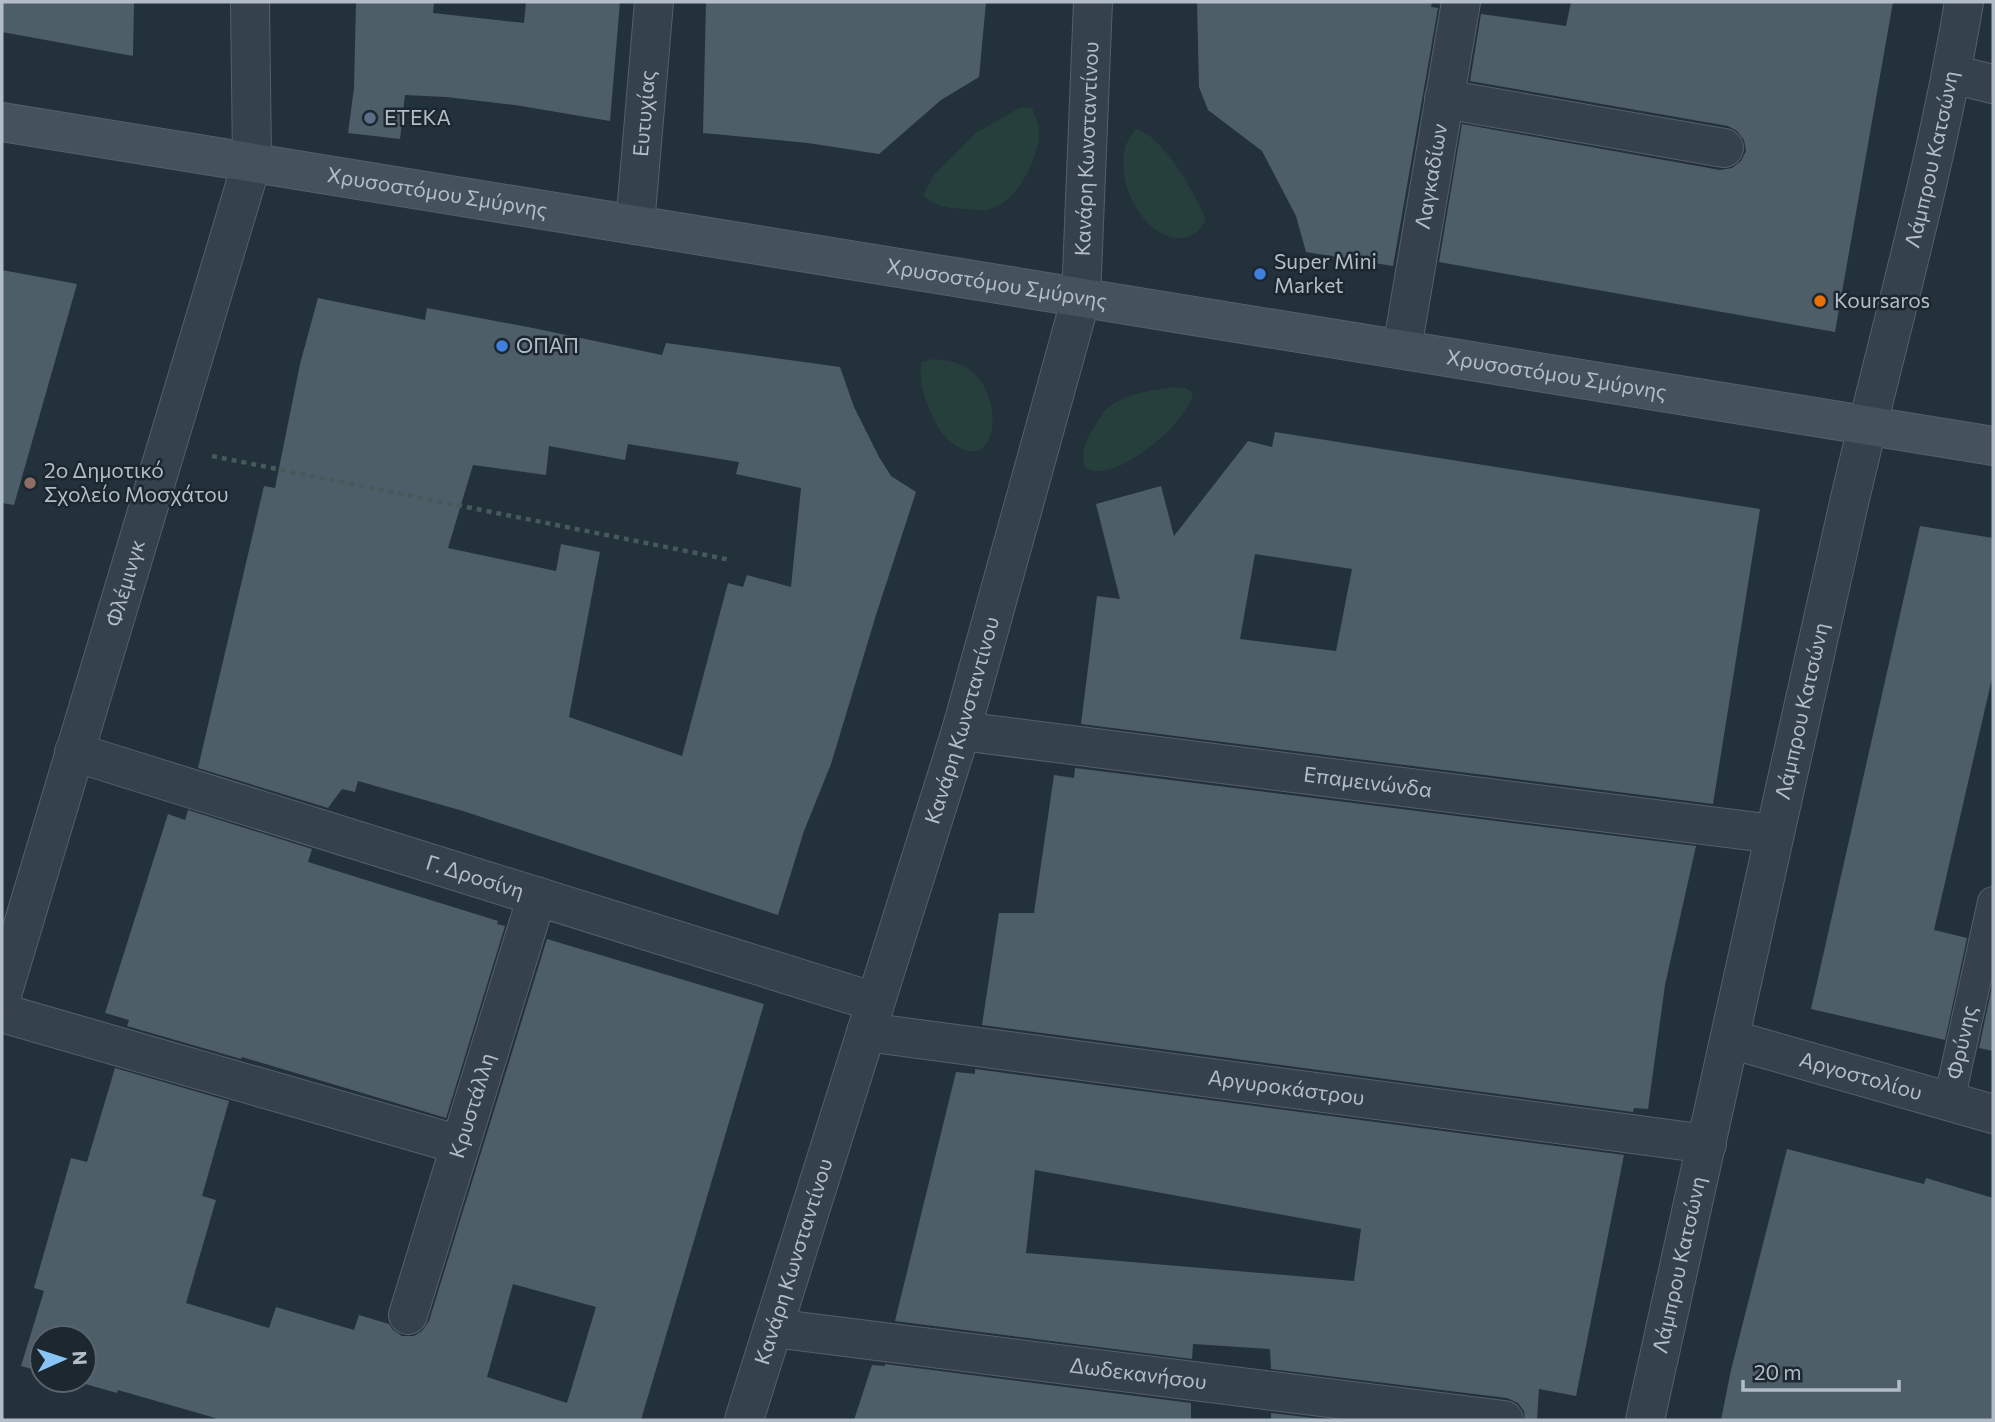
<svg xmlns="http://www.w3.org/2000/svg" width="1995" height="1422" viewBox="0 0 1995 1422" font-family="Commissioner,sans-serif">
	<rect width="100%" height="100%" fill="#23313b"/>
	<!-- green -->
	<path fill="#263e3c" d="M 1019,108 L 1032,108 C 1034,114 1038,122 1039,129 C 1041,157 1015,207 985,210 C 978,211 970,209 963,209 C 947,208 934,206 923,195 L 934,175 L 976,133 Z
		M 1135,129 C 1163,134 1195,194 1206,219 C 1195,246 1167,242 1149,224 C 1131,207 1118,173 1125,148 C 1126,142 1132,135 1135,129 Z
		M 933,359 C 944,360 954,361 964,366 C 1005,387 1001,472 958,447 C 947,441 939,431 934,419 C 925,402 917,381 922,362 Z
		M 1174,387 L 1186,388 L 1193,393 C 1188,422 1126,474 1096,471 C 1092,471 1088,469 1085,468 C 1081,455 1084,444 1091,432 C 1095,426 1099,419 1103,413 C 1118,394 1152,390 1174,387 Z"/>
	<!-- building -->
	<path fill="#4e5e69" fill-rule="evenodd" d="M 2,2 L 134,2 L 133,56 L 2,32 Z
		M 356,2 L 434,2 L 433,13 L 524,23 L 526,2 L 620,2 L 610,121 L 515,105 L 446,97 L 405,95 L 400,139 L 348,133 L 354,88 Z
		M 706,2 L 986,2 L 979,77 L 941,100 L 879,154 L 808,143 L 703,133 Z
		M 1197,2 L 1432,2 L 1431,7 L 1438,8 L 1393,266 L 1306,252 L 1296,216 L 1262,151 L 1208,110 L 1199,87 Z
		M 1571,2 L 1893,2 L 1835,332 L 1439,262 L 1462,124 L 1720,170 L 1732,168 L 1741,161 L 1746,151 L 1744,140 L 1737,131 L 1728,126 L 1470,81 L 1481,14 L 1566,26 Z
		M 2,270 L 77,284 L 14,505 L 2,503 Z
		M 318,298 L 425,320 L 427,308 L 533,328 L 662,355 L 666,343 L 840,367 L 854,407 L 879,457 L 891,476 L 916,492 L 876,615 L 831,764 L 804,831 L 778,915 L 463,811 L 358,781 L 355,792 L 342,789 L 328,808 L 198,768 L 264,486 L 275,488 L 300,364 ZM 628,444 L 739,462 L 736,474 L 801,488 L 791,587 L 747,575 L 743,587 L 728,583 L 682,756 L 569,717 L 600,552 L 561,544 L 556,571 L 448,548 L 473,465 L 546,475 L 549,446 L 625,460 Z
		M 1275,432 L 1760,509 L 1713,804 L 1081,724 L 1097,596 L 1120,599 L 1096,504 L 1161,486 L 1174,536 L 1248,441 L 1272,447 ZM 1255,554 L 1352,569 L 1336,651 L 1240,639 Z
		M 1920,526 L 1993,538 L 1993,674 L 1934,930 L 1967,938 L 1945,1040 L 1811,1009 Z
		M 1075,768 L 1696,846 L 1665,985 L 1648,1109 L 1634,1108 L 1633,1112 L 982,1025 L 999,913 L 1034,913 L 1054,775 L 1074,778 Z
		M 188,810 L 312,849 L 308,862 L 498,921 L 497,924 L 505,926 L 446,1118 L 242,1057 L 241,1059 L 127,1026 L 129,1020 L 105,1013 L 168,814 L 185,820 Z
		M 547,939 L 764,1004 L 641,1420 L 222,1420 L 118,1390 L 117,1393 L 71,1380 L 84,1380 L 84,1338 L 42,1338 L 42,1372 L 21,1366 L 44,1291 L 34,1288 L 71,1158 L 87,1162 L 115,1068 L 229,1101 L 202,1196 L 216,1200 L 186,1303 L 269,1328 L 276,1307 L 354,1330 L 359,1315 L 389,1324 L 393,1330 L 402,1336 L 414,1336 L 422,1331 L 429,1321 ZM 513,1284 L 596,1307 L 567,1403 L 487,1377 Z
		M 1993,982 L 1993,1051 L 1979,1048 Z
		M 975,1069 L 1624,1155 L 1576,1396 L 1539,1389 L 1537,1420 L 1525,1420 L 1524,1411 L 1518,1403 L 1507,1398 L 1271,1369 L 1270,1349 L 1193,1344 L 1192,1359 L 895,1321 L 956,1072 L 975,1074 ZM 1035,1170 L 1361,1229 L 1354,1281 L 1026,1253 Z
		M 1787,1149 L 1924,1184 L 1926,1178 L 1993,1198 L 1993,1420 L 1721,1420 L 1731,1370 Z
		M 885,1364 L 1191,1403 L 1191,1420 L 854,1420 L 872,1365 L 885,1366 Z
		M 1271,1413 L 1331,1420 L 1271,1420 Z"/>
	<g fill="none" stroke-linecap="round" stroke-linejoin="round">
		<defs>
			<g id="service">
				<path id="s1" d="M 1949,1101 L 1993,902"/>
			</g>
			<g id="pedestrian">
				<path d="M 1444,99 L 1724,148"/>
				<path id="s2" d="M 1402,349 L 1461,2"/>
				<path d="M 2,1013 L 460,1145"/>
			</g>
			<g id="minor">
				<path d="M 1952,74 L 1993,84"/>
				<path id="s3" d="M 635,225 L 654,2"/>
				<path id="s4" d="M 961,731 L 1774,834"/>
				<path id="s5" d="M 74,752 L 875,1002"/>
				<path id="s6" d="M 2,995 L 252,162 L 250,2"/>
				<path id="s7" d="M 866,1032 L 1707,1144"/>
				<path id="s8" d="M 1730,1039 L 1993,1114"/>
				<path id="s9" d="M 408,1315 L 537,896"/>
				<path id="s10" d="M 773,1328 L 1504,1420"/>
				<path id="s11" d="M 744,1420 L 961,731 L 1081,298 L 1093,2"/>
				<path id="s12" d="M 1645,1420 C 1713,1116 1779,811 1848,507 C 1887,339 1936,172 1964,2"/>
			</g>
			<g id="secondary">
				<path id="s13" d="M 2,122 L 1993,446"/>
			</g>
		</defs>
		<!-- service casing -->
		<use href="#service" stroke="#556069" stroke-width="32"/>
		<!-- pedestrian casing -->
		<use href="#pedestrian" stroke="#556069" stroke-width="40"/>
		<!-- minor casing -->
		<use href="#minor" stroke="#556069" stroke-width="40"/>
		<!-- secondary casing -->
		<use href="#secondary" stroke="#556069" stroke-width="40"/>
		<!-- path -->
		<path stroke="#455a59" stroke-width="4.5" stroke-dasharray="5 5" stroke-linecap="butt" d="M 212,456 L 731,560"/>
		<!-- service -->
		<use href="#service" stroke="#36424b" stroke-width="30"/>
		<!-- pedestrian -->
		<use href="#pedestrian" stroke="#36424b" stroke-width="38"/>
		<!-- minor -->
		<use href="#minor" stroke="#36424b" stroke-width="38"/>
		<!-- secondary -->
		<use href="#secondary" stroke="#45525e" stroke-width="38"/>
	</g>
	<!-- markers -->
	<circle fill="#5c6f8a" stroke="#1c2730" stroke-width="2.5" cx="370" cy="118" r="7"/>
	<g fill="#3f7fe0" stroke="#1c2730" stroke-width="2.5">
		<circle cx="1260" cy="274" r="7"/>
		<circle cx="502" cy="346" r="7"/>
	</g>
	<circle fill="#e8710a" stroke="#1c2730" stroke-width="2.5" cx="1820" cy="301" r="7"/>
	<circle fill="#8d6e63" stroke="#1c2730" stroke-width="2.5" cx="30" cy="483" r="7"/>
	<g text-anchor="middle" stroke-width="5" stroke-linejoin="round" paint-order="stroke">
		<!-- street labels -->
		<g font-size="21" fill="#b2bdc7" stroke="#1c2730">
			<text dy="7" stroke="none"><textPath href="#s3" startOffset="112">Ευτυχίας</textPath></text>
			<text dy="7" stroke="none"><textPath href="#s11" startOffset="1321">Κανάρη Κωνσταντίνου</textPath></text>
			<text dy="7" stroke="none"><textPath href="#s12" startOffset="1293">Λάμπρου Κατσώνη</textPath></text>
			<text dy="7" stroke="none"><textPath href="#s2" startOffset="175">Λαγκαδίων</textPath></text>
			<text dy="7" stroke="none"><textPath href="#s13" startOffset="441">Χρυσοστόμου Σμύρνης</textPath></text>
			<text dy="7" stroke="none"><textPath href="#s13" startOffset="1008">Χρυσοστόμου Σμύρνης</textPath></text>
			<text dy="7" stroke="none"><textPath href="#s13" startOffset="1575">Χρυσοστόμου Σμύρνης</textPath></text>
			<text dy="7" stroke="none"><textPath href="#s6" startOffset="430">Φλέμινγκ</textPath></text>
			<text dy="7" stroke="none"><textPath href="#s12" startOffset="726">Λάμπρου Κατσώνη</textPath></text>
			<text dy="7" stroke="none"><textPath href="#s11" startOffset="733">Κανάρη Κωνσταντίνου</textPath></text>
			<text dy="7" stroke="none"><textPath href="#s4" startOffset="410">Επαμεινώνδα</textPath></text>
			<text dy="7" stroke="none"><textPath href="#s5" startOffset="420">Γ. Δροσίνη</textPath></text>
			<text dy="7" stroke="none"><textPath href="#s1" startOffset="60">Φρύνης</textPath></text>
			<text dy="7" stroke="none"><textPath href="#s8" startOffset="136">Αργοστολίου</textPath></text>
			<text dy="7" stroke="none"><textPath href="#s7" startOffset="424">Αργυροκάστρου</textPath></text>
			<text dy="7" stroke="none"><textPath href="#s9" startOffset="219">Κρυστάλλη</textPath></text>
			<text dy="7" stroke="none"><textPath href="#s11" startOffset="166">Κανάρη Κωνσταντίνου</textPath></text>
			<text dy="7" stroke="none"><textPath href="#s12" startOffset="159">Λάμπρου Κατσώνη</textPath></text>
			<text dy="7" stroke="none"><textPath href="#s10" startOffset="368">Δωδεκανήσου</textPath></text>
		</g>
		<!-- poi labels -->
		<g font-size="21" fill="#b2bdc7" stroke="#1c2730" text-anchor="start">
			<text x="384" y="125">ΕΤΕΚΑ</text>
			<text x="1274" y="269">Super Mini<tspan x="1274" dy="24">Market</tspan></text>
			<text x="1834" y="308">Koursaros</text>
			<text x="516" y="353">ΟΠΑΠ</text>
			<text x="44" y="478">2ο Δημοτικό<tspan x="44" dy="24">Σχολείο Μοσχάτου</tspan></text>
		</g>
	</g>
	<!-- border -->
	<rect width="1995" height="1422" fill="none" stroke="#b2bdc7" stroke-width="7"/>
	<!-- north arrow -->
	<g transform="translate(63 1359) rotate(87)"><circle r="33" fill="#1c2730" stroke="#58636c" stroke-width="2"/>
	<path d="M0-5L12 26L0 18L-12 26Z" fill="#88c4f6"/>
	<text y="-10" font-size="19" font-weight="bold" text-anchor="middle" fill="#b2bdc7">N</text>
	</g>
	<!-- scale -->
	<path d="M1743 1380v10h156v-10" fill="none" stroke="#b2bdc7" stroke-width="3.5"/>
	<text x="1754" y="1380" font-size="21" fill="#b2bdc7" stroke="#1c2730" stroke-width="5" paint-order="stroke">20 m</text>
</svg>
